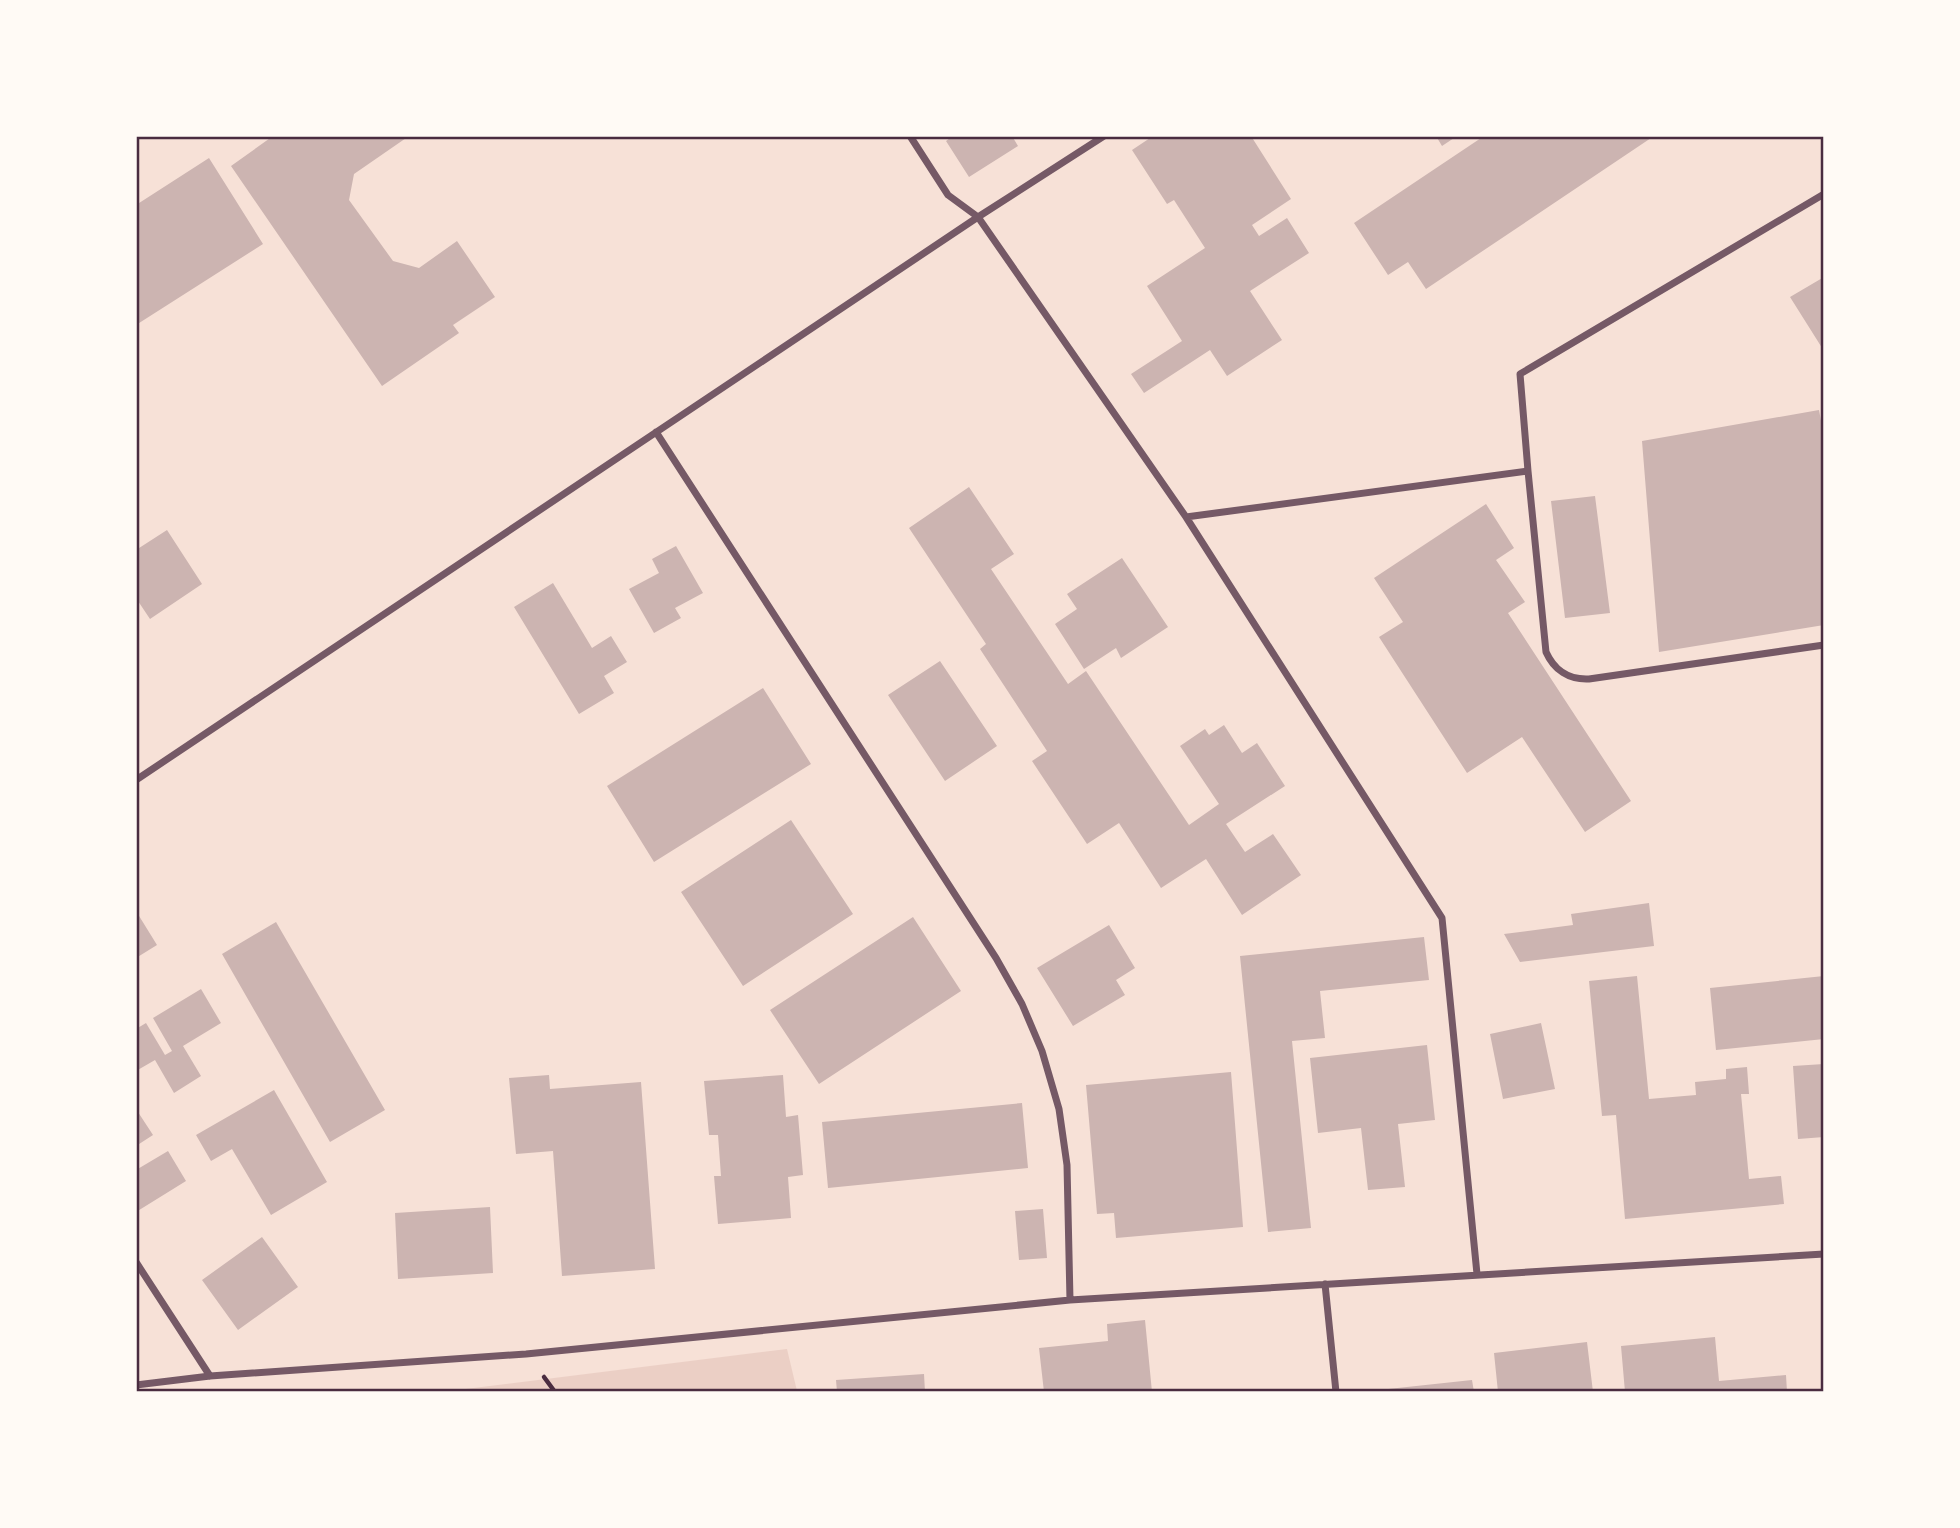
<svg xmlns="http://www.w3.org/2000/svg" width="1960" height="1528" viewBox="0 0 1960 1528" font-family="Karla,sans-serif">
	<rect width="100%" height="100%" fill="#f7e1d7"/>
	<!-- green -->
	<path fill="#ebcfc5" d="M 787,1349 L 797,1391 L 441,1392 Z"/>
	<!-- building -->
	<path fill="#ccb4b1" d="M 273,136 L 409,136 L 354,174 L 349,200 L 393,261 L 419,268 L 457,241 L 495,297 L 453,325 L 459,333 L 382,386 L 231,166 Z
		M 953,136 L 1012,136 L 1018,146 L 969,177 L 946,141 Z
		M 1153,136 L 1251,136 L 1291,199 L 1252,225 L 1259,236 L 1287,218 L 1309,253 L 1250,291 L 1282,340 L 1227,376 L 1210,350 L 1144,393 L 1131,374 L 1182,341 L 1147,286 L 1205,248 L 1174,200 L 1167,204 L 1132,150 Z
		M 1436,136 L 1457,136 L 1442,146 Z
		M 1484,136 L 1654,136 L 1426,289 L 1408,262 L 1388,275 L 1354,223 Z
		M 209,158 L 263,244 L 136,325 L 136,205 Z
		M 1824,277 L 1824,351 L 1790,297 Z
		M 1819,410 L 1824,437 L 1824,625 L 1659,652 L 1642,441 Z
		M 969,487 L 1014,554 L 991,569 L 1068,684 L 1086,671 L 1189,825 L 1219,804 L 1180,746 L 1205,729 L 1209,735 L 1224,725 L 1242,753 L 1257,743 L 1285,786 L 1226,824 L 1245,852 L 1273,834 L 1301,875 L 1242,915 L 1206,859 L 1161,888 L 1119,823 L 1087,844 L 1032,761 L 1047,751 L 980,649 L 986,644 L 909,528 Z
		M 1595,496 L 1610,613 L 1565,618 L 1551,501 Z
		M 1486,504 L 1514,548 L 1496,560 L 1525,602 L 1508,613 L 1631,801 L 1585,832 L 1522,737 L 1467,773 L 1379,637 L 1403,622 L 1374,578 Z
		M 167,530 L 202,584 L 150,619 L 136,598 L 136,550 Z
		M 676,546 L 703,593 L 675,608 L 681,618 L 654,633 L 629,589 L 659,573 L 652,559 Z
		M 1122,558 L 1168,627 L 1121,658 L 1116,648 L 1084,669 L 1055,624 L 1077,609 L 1067,594 Z
		M 553,583 L 592,648 L 611,636 L 627,662 L 604,676 L 614,693 L 579,714 L 514,607 Z
		M 940,661 L 997,746 L 945,781 L 888,695 Z
		M 763,688 L 811,764 L 654,862 L 607,786 Z
		M 791,820 L 853,914 L 743,986 L 681,892 Z
		M 1649,903 L 1654,946 L 1520,962 L 1504,934 L 1573,925 L 1571,914 Z
		M 136,911 L 157,945 L 136,958 Z
		M 913,917 L 961,991 L 819,1084 L 770,1010 Z
		M 276,922 L 385,1110 L 330,1142 L 222,954 Z
		M 1109,925 L 1135,968 L 1116,980 L 1125,995 L 1073,1026 L 1037,968 Z
		M 1424,937 L 1429,980 L 1320,991 L 1325,1038 L 1292,1041 L 1311,1228 L 1268,1232 L 1240,956 Z
		M 1637,976 L 1649,1099 L 1696,1095 L 1695,1082 L 1726,1079 L 1726,1069 L 1747,1067 L 1749,1094 L 1741,1094 L 1749,1179 L 1781,1176 L 1784,1204 L 1625,1219 L 1616,1115 L 1602,1116 L 1589,981 Z
		M 1824,976 L 1824,1039 L 1716,1050 L 1710,988 Z
		M 201,989 L 221,1023 L 183,1046 L 201,1076 L 174,1093 L 155,1060 L 136,1071 L 136,1029 L 146,1023 L 165,1055 L 172,1051 L 153,1018 Z
		M 1541,1023 L 1555,1089 L 1503,1099 L 1490,1034 Z
		M 1427,1045 L 1435,1120 L 1398,1124 L 1405,1187 L 1368,1190 L 1361,1128 L 1318,1133 L 1310,1058 Z
		M 1824,1064 L 1824,1137 L 1798,1139 L 1793,1066 Z
		M 1231,1072 L 1243,1227 L 1116,1238 L 1114,1213 L 1097,1214 L 1086,1085 Z
		M 549,1075 L 550,1089 L 641,1082 L 655,1269 L 562,1276 L 553,1151 L 516,1154 L 509,1078 Z
		M 783,1075 L 786,1117 L 798,1115 L 803,1175 L 788,1177 L 791,1218 L 718,1224 L 714,1176 L 721,1176 L 718,1135 L 709,1135 L 704,1081 Z
		M 274,1090 L 327,1182 L 271,1215 L 232,1149 L 211,1161 L 196,1135 Z
		M 1022,1103 L 1028,1168 L 828,1188 L 822,1122 Z
		M 136,1109 L 153,1135 L 136,1146 Z
		M 168,1151 L 186,1181 L 136,1212 L 136,1170 Z
		M 490,1207 L 493,1273 L 398,1279 L 395,1213 Z
		M 1043,1209 L 1047,1258 L 1019,1260 L 1015,1211 Z
		M 262,1237 L 298,1287 L 238,1330 L 202,1280 Z
		M 1145,1320 L 1152,1392 L 1044,1392 L 1039,1348 L 1108,1341 L 1107,1324 Z
		M 1715,1337 L 1719,1381 L 1786,1375 L 1787,1392 L 1625,1392 L 1621,1346 Z
		M 1587,1342 L 1593,1392 L 1498,1392 L 1494,1353 Z
		M 924,1374 L 925,1392 L 837,1392 L 836,1380 Z
		M 1472,1380 L 1474,1392 L 1379,1392 L 1379,1390 Z"/>
	<g fill="none" stroke-linecap="round" stroke-linejoin="round">
		<!-- path -->
		<path stroke="#4a2c40" stroke-width="4.5" d="M 544,1377 L 555,1392"/>
		<!-- minor -->
		<path stroke="#755966" stroke-width="7" d="M 910,136 L 948,195 L 978,217 L 1186,517 L 1442,918 L 1477,1274
			M 1824,194 L 1520,374 L 1528,471 L 1546,652 C 1554,670 1569,680 1589,679 L 1824,645
			M 656,432 L 996,958 L 1022,1004 L 1042,1051 L 1059,1109 L 1067,1165 L 1070,1300
			M 1186,517 L 1528,471
			M 136,780 L 978,217 L 1104,136
			M 136,1262 L 210,1376
			M 1325,1284 L 1336,1392
			M 136,1385 L 210,1376 L 526,1354 L 1070,1300 L 1824,1254"/>
	</g>
	<!-- border -->
	<rect width="1960" height="1528" fill="none" stroke="#fffaf5" stroke-width="276"/>
	<rect x="138" y="138" width="1684" height="1252" fill="none" stroke="#4a2c40" stroke-width="2.5"/>
</svg>
